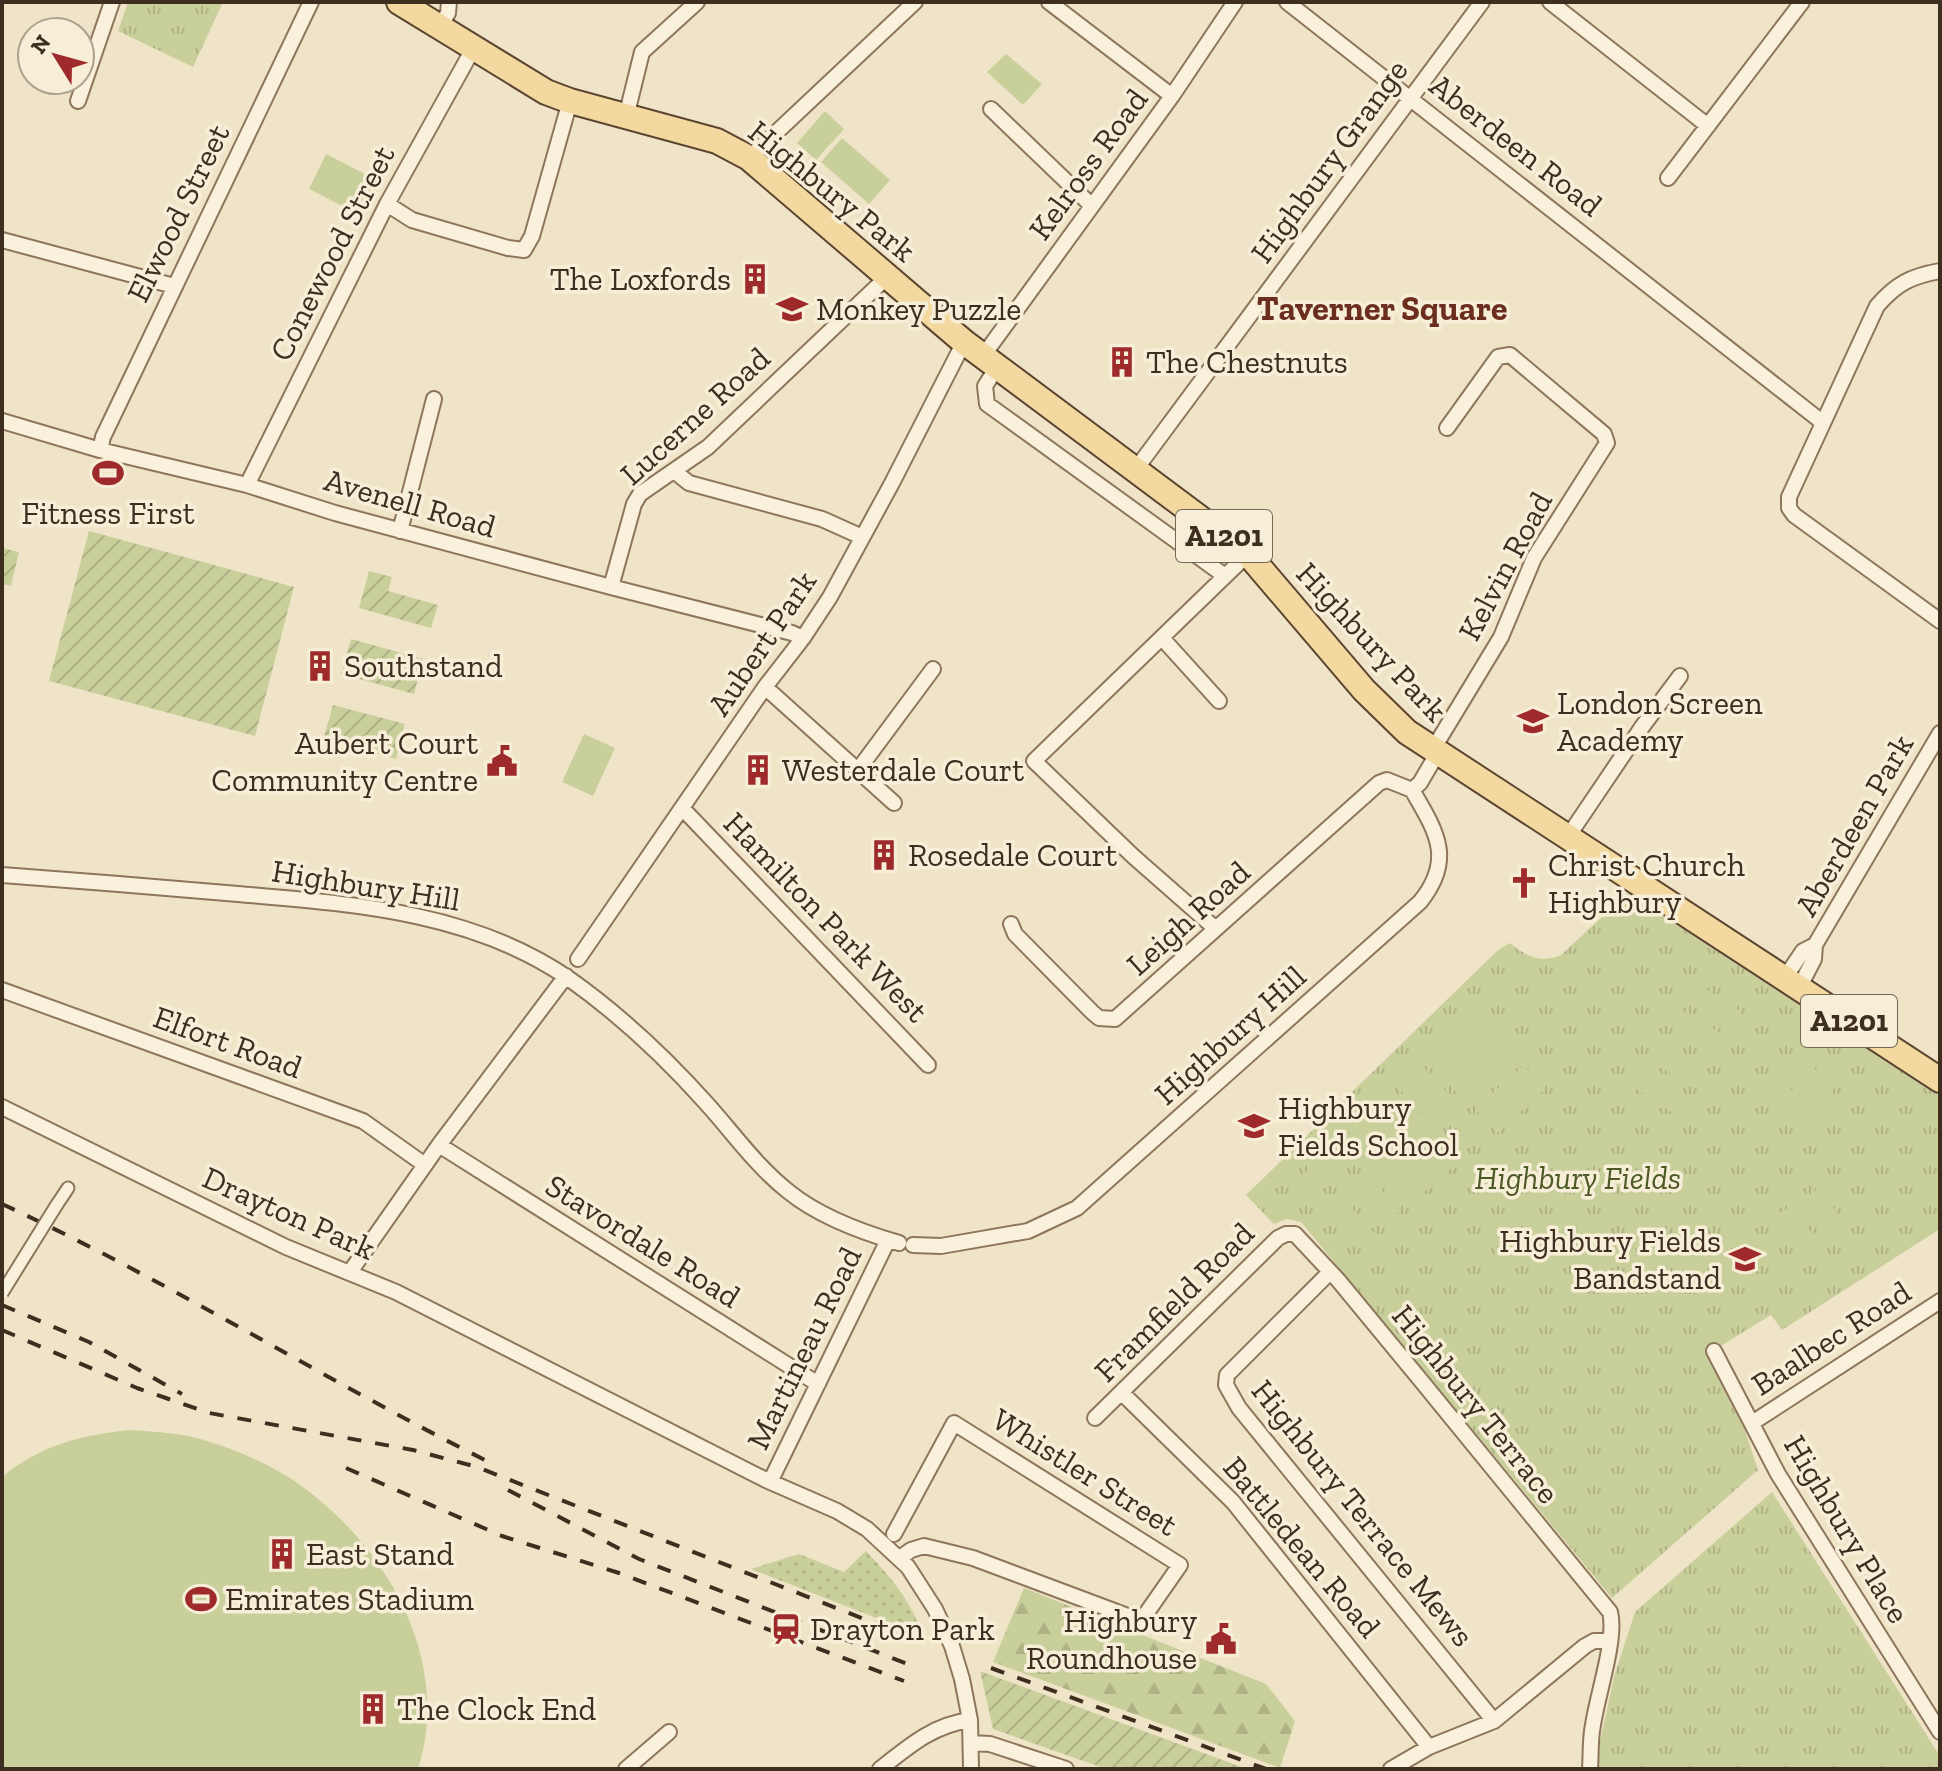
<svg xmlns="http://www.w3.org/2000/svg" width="1942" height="1771" viewBox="0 0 1942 1771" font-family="'Zilla Slab',serif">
	<defs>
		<pattern id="grass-dots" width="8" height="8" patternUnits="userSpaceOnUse" patternTransform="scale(2)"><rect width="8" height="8" fill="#c9cf9b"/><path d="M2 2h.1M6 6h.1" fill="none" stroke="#aeb285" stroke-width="1.8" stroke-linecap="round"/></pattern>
		<pattern id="forest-firs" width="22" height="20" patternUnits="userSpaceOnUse" patternTransform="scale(2)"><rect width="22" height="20" fill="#c9cf9b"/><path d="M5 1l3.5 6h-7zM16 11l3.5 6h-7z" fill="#aeb285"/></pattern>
		<pattern id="park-tufts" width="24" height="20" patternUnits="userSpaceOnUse" patternTransform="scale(2)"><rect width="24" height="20" fill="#c9cf9b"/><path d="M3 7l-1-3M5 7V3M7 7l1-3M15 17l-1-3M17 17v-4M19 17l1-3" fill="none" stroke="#aeb285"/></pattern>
		<pattern id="garden-furrows" width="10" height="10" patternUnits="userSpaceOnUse" patternTransform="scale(2)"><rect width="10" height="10" fill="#c9cf9b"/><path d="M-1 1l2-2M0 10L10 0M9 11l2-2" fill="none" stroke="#aeb285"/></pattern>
	</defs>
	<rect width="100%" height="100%" fill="#f0e4c8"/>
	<!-- grass -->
	<path fill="url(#grass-dots)" d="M 866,1551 C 887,1573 909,1598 920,1628 L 917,1634 L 751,1569 L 799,1554 L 844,1572 Z"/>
	<!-- forest -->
	<path fill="url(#forest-firs)" d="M 1024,1588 L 1266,1684 L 1295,1721 L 1280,1768 L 993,1662 Z"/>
	<!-- park -->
	<path fill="url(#park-tufts)" d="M 128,2 L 223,2 L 193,67 L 118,31 Z
		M 1628,893 L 1940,1096 L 1940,1229 L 1782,1330 L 1771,1315 L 1708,1354 L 1741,1418 L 1758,1470 L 1612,1598 L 1301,1222 L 1286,1219 L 1274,1224 L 1246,1195 L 1498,950 L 1510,943 C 1526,956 1540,964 1561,955 Z
		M 1772,1492 L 1940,1756 L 1940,1769 L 1598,1769 L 1600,1742 L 1614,1677 L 1635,1612 Z"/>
	<!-- garden -->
	<path fill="url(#garden-furrows)" d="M 89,531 L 294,587 L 255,736 L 49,681 Z
		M 2,548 L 19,552 L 11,586 L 2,584 Z
		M 369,571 L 392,577 L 388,591 L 438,605 L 431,628 L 359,608 Z
		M 351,639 L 423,659 L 414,694 L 341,674 Z
		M 333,705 L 405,724 L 396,759 L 323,740 Z
		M 980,1671 L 988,1674 L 1247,1769 L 1106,1769 L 993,1729 Z"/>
	<!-- pitch -->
	<path fill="#c9cf9b" d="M 1006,54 L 1042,84 L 1023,105 L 987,72 Z
		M 825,111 L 844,129 L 816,160 L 797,143 Z
		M 842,138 L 890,180 L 869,204 L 821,162 Z
		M 326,154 L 381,182 L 364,217 L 309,189 Z
		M 584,734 L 615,748 L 593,796 L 562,782 Z
		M 1702,986 L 1742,1012 L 1730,1030 L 1691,1004 Z
		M 1477,1007 L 1521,1056 L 1497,1077 L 1453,1029 Z
		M 1686,1011 L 1726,1037 L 1713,1056 L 1674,1030 Z
		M 1448,1034 L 1492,1082 L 1467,1104 L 1424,1056 Z
		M 1665,1043 L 1704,1069 L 1692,1088 L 1652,1061 Z
		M 1795,1056 L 1837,1084 L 1825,1103 L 1783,1075 Z
		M 1418,1061 L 1462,1109 L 1438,1131 L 1394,1083 Z
		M 1524,1065 L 1545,1089 L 1497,1133 L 1475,1109 Z
		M 1647,1068 L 1687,1095 L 1675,1114 L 1634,1088 Z
		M 1779,1081 L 1821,1109 L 1808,1128 L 1766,1100 Z
		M 1386,1092 L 1453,1167 L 1411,1203 L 1345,1128 Z
		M 1336,1146 L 1351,1163 L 1313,1197 L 1298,1179 Z
		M 1367,1173 L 1400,1211 L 1383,1226 L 1350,1188 Z
		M 1821,1187 L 1848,1231 L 1827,1244 L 1800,1200 Z
		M 1341,1196 L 1375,1234 L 1357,1250 L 1323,1212 Z
		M 1793,1205 L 1821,1248 L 1801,1261 L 1773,1217 Z
		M 131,1430 C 158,1432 184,1433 210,1442 C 242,1452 276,1467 303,1487 C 389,1550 452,1662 418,1769 L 2,1769 L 2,1477 C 39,1446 83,1434 131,1430 Z"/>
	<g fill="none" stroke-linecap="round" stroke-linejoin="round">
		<defs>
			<path id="pedestrian" d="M 56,1206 L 68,1188"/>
			<path id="minor" d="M 1049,2 L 1172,96
				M 1287,2 L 1822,422
				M 1550,2 L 1708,126
				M 439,28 L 448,13 L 449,2
				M 78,101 L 112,2
				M 991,109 L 1092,206
				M 626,117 L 642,52 L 697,2
				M 749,158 L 915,2
				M 1668,178 L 1802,2
				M 387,204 L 412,220 L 508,248 L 524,250 L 532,236 L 570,101
				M 2,240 L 174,286
				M 1940,271 C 1911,276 1896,284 1877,306 L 1789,497 L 1789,508 L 1794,515 L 1940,621
				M 983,356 L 1172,96 L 1235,2
				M 998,366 L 985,386 L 987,404 L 1225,576
				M 2,421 L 100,450 L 247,485 L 335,513 L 611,587 L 792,633 L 803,638
				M 100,450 L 103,437 L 311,2
				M 1136,469 L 1482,2
				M 674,471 L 689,483 L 822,519 L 862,537
				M 247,485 L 387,204 L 473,49
				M 400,531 L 434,399
				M 611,587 L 634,504 L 640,494 L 708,447 L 888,276
				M 1162,638 L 1219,701
				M 765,687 L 894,803
				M 1432,751 L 1501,637 L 1534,558 L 1607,443 L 1604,434 L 1510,355 L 1498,357 L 1447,428
				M 858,770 L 933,669
				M 683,809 L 928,1065
				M 1567,838 L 1642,727 L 1680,676
				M 2,875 C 81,881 159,887 238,894 C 352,904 470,911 568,978 C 619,1014 665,1057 707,1104 C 734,1134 757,1167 789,1192 C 820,1217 861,1232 899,1243
				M 1011,924 L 1015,934 L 1092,1012 L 1099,1018 L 1115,1019 L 1379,783 L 1387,780 L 1412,790
				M 1216,929 L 1134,857 L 1034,761 L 1248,554
				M 1815,945 L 1940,733
				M 578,959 L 765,687 L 803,638 L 830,597 L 892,483 L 964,342
				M 1784,979 L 1803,951 L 1815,945 L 1814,959 L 1799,988
				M 2,990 L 363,1121 L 425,1165
				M 2,1107 L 286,1247 L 396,1292 L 766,1480 L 837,1511 L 867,1529 L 908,1567 L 935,1609 L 952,1646 L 962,1679 L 970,1720 L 971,1769
				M 439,1145 L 818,1384
				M 913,1245 L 941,1246 L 1028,1231 L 1077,1208 L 1420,902 C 1455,859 1436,831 1412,790 L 1420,783 L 1437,754
				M 350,1272 L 439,1145 L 566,976
				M 1329,1273 L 1227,1375 L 1226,1385 L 1239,1408 L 1494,1721
				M 1714,1351 L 1778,1474 L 1940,1732
				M 1122,1393 L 1233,1502 L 1429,1747
				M 1095,1418 L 1278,1238 L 1286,1234 L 1295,1234 L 1338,1280 L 1423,1383 L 1610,1612 C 1617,1638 1597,1696 1593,1725 C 1590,1739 1591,1754 1590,1769
				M 1752,1423 L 1940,1301
				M 770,1482 L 888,1240
				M 894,1534 L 954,1423 L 1180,1565 L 1141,1621 L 973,1558 L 924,1546 L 911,1550 L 900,1558
				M 971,1743 L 990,1744 L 1066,1769
				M 626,1769 L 669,1732
				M 880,1769 C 909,1746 933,1725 970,1720
				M 1391,1769 L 1429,1747 L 1494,1721 L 1585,1646 L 1594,1641 L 1610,1641"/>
			<path id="primary" d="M 399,2 L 546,92 L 570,101 L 717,141 L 749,158 L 964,342 L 1248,554 L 1364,690 L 1407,732 L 1940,1080"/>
		</defs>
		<!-- pedestrian casing -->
		<use href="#pedestrian" stroke="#8d765c" stroke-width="15"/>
		<!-- minor casing -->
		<use href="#minor" stroke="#8d765c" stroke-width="18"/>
		<!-- primary casing -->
		<use href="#primary" stroke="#5b4430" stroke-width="28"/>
		<!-- pedestrian -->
		<use href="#pedestrian" stroke="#faf1dc" stroke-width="11"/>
		<!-- minor -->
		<use href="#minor" stroke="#faf1dc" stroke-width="14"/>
		<!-- primary -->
		<use href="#primary" stroke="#f3d9a0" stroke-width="24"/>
		<!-- rail -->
		<path stroke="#3d2e20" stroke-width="4" stroke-dasharray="14 14" stroke-linecap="butt" d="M 2,1204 C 169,1281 326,1381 491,1463
			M 2,1305 L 89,1342 L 182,1394
			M 2,1330 L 137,1388 L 209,1413 L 413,1450 L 477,1467 L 915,1639
			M 346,1468 L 502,1536 L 619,1573 L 904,1681
			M 508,1490 L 639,1559 L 910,1665
			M 991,1668 L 1266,1769"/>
		<defs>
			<path id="pedestrian-bridge" d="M 2,1293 L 56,1206"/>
		</defs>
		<!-- pedestrian-bridge casing -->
		<use href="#pedestrian-bridge" stroke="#8d765c" stroke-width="15" stroke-linecap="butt"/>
		<!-- pedestrian-bridge -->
		<use href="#pedestrian-bridge" stroke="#faf1dc" stroke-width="11"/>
	</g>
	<!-- icons -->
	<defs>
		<symbol id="building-bare" viewBox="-9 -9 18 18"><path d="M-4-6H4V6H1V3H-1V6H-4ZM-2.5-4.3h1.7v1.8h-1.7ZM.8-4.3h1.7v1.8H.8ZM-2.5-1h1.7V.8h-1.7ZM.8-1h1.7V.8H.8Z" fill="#9e2a2b" stroke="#f7eed8" stroke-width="2.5" paint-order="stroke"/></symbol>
		<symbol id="school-bare" viewBox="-9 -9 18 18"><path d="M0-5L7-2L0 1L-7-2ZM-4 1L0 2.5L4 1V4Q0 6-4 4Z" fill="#9e2a2b" stroke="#f7eed8" stroke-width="2.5" paint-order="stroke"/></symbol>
		<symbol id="stadium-bare" viewBox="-9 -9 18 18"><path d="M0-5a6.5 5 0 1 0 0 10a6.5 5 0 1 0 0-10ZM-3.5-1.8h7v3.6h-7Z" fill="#9e2a2b" stroke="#f7eed8" stroke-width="2.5" paint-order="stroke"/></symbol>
		<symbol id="university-bare" viewBox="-9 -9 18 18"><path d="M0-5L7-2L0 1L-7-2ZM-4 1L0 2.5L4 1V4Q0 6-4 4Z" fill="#9e2a2b" stroke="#f7eed8" stroke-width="2.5" paint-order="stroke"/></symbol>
		<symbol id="civic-bare" viewBox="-9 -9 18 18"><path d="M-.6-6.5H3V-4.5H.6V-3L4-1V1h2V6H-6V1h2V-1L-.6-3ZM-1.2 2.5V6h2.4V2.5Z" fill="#9e2a2b" stroke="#f7eed8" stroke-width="2.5" paint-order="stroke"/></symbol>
		<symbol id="church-bare" viewBox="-9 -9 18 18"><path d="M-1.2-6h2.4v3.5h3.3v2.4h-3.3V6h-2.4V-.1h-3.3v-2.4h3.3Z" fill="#9e2a2b" stroke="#f7eed8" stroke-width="2.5" paint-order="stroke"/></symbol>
		<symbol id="station-bare" viewBox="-9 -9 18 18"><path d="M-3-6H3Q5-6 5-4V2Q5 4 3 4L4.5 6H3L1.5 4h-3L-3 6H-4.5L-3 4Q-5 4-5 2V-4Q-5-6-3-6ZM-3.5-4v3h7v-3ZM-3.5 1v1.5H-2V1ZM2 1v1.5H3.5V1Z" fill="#9e2a2b" stroke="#f7eed8" stroke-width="2.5" paint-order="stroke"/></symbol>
	</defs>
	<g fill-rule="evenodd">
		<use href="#building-bare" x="733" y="257" width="44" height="44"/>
		<use href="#school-bare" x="770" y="287" width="44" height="44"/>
		<use href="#building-bare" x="1100" y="340" width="44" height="44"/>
		<use href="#stadium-bare" x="86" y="451" width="44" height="44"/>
		<use href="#building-bare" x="298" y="644" width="44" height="44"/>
		<use href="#university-bare" x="1511" y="699" width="44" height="44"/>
		<use href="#civic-bare" x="480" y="739" width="44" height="44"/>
		<use href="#building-bare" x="736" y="748" width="44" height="44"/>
		<use href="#building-bare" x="862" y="833" width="44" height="44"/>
		<use href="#church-bare" x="1502" y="861" width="44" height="44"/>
		<use href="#school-bare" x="1232" y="1104" width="44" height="44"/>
		<use href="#school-bare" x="1723" y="1237" width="44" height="44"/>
		<use href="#building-bare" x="260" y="1532" width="44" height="44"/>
		<use href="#stadium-bare" x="179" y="1577" width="44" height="44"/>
		<use href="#station-bare" x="764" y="1607" width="44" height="44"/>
		<use href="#civic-bare" x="1199" y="1617" width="44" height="44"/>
		<use href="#building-bare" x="351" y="1687" width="44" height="44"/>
	</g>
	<g text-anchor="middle" stroke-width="7" stroke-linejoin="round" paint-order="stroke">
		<!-- shield labels -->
		<g fill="#f7eed8" stroke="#756857" stroke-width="2">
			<rect x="1176" y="510" width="96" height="52" rx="6"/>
			<rect x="1801" y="995" width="96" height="52" rx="6"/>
		</g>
		<g font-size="30" font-weight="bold" fill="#3d2e20">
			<text x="1224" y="546">A1201</text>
			<text x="1849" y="1031">A1201</text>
		</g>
		<!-- street labels -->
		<g font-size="32" fill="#3d2e20" stroke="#f7eed8">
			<text transform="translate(1516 145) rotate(38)" y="11">Aberdeen Road</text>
			<text transform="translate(1329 161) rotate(-54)" y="11">Highbury Grange</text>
			<text transform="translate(1088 164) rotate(-54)" y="11">Kelross Road</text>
			<text transform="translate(832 191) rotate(39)" y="11">Highbury Park</text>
			<text transform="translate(178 213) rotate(-64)" y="11">Elwood Street</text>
			<text transform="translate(332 253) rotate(-63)" y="11">Conewood Street</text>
			<text transform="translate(695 416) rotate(-42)" y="11">Lucerne Road</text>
			<text transform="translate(410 503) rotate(16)" y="11">Avenell Road</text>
			<text transform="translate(1505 566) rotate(-62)" y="11">Kelvin Road</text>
			<text transform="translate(1372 642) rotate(47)" y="11">Highbury Park</text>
			<text transform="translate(762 643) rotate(-56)" y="11">Aubert Park</text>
			<text transform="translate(1854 825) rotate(-60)" y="11">Aberdeen Park</text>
			<text transform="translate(366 885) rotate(9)" y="11">Highbury Hill</text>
			<text transform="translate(826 917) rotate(46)" y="11">Hamilton Park West</text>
			<text transform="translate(1188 918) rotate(-42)" y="11">Leigh Road</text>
			<text transform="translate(1230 1035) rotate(-42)" y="11">Highbury Hill</text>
			<text transform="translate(228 1042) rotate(20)" y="11">Elfort Road</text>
			<text transform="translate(289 1213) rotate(24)" y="11">Drayton Park</text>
			<text transform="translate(643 1241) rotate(32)" y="11">Stavordale Road</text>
			<text transform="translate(1174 1302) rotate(-45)" y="11">Framfield Road</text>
			<text transform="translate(1831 1338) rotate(-33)" y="11">Baalbec Road</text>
			<text transform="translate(804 1348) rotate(-64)" y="11">Martineau Road</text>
			<text transform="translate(1476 1404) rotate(51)" y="11">Highbury Terrace</text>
			<text transform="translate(1085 1472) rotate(32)" y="11">Whistler Street</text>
			<text transform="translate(1363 1513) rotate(51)" y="11">Highbury Terrace Mews</text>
			<text transform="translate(1847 1529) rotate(59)" y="11">Highbury Place</text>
			<text transform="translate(1302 1547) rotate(50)" y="11">Battledean Road</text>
		</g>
		<!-- poi labels -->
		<g font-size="32" fill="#3d2e20" stroke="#f7eed8" text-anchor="start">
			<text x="731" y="290" text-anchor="end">The Loxfords</text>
			<text x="816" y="320">Monkey Puzzle</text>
			<text x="1146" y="373">The Chestnuts</text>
			<text x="108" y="524" text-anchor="middle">Fitness First</text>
			<text x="344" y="677">Southstand</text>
			<text x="1557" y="714">London Screen<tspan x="1557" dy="37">Academy</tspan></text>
			<text x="478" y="754" text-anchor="end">Aubert Court<tspan x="478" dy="37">Community Centre</tspan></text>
			<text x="782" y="781">Westerdale Court</text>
			<text x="908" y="866">Rosedale Court</text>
			<text x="1548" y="876">Christ Church<tspan x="1548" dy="37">Highbury</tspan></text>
			<text x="1278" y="1119">Highbury<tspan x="1278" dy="37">Fields School</tspan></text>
			<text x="1721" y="1252" text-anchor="end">Highbury Fields<tspan x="1721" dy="37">Bandstand</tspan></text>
			<text x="306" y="1565">East Stand</text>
			<text x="225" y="1610">Emirates Stadium</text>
			<text x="1197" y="1632" text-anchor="end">Highbury<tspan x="1197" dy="37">Roundhouse</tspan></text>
			<text x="810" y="1640">Drayton Park</text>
			<text x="397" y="1720">The Clock End</text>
		</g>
		<!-- park labels -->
		<g font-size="32" font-style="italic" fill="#4d5a26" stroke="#f7eed8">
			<text x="1578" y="1189">Highbury Fields</text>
		</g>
		<!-- neighbourhood labels -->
		<g font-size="34" font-weight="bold" fill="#6b2e1e" stroke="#f7eed8">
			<text x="1382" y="320">Taverner Square</text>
		</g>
	</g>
	<!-- border -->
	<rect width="1942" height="1771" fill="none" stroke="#3d2e20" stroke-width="8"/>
	<!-- north arrow -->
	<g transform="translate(56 56) rotate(307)"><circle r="38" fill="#f7eed8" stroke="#ada18e" stroke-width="2"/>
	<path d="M0-6L14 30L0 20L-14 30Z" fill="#9e2a2b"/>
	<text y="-12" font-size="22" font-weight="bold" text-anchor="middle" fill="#3d2e20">N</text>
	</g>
</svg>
